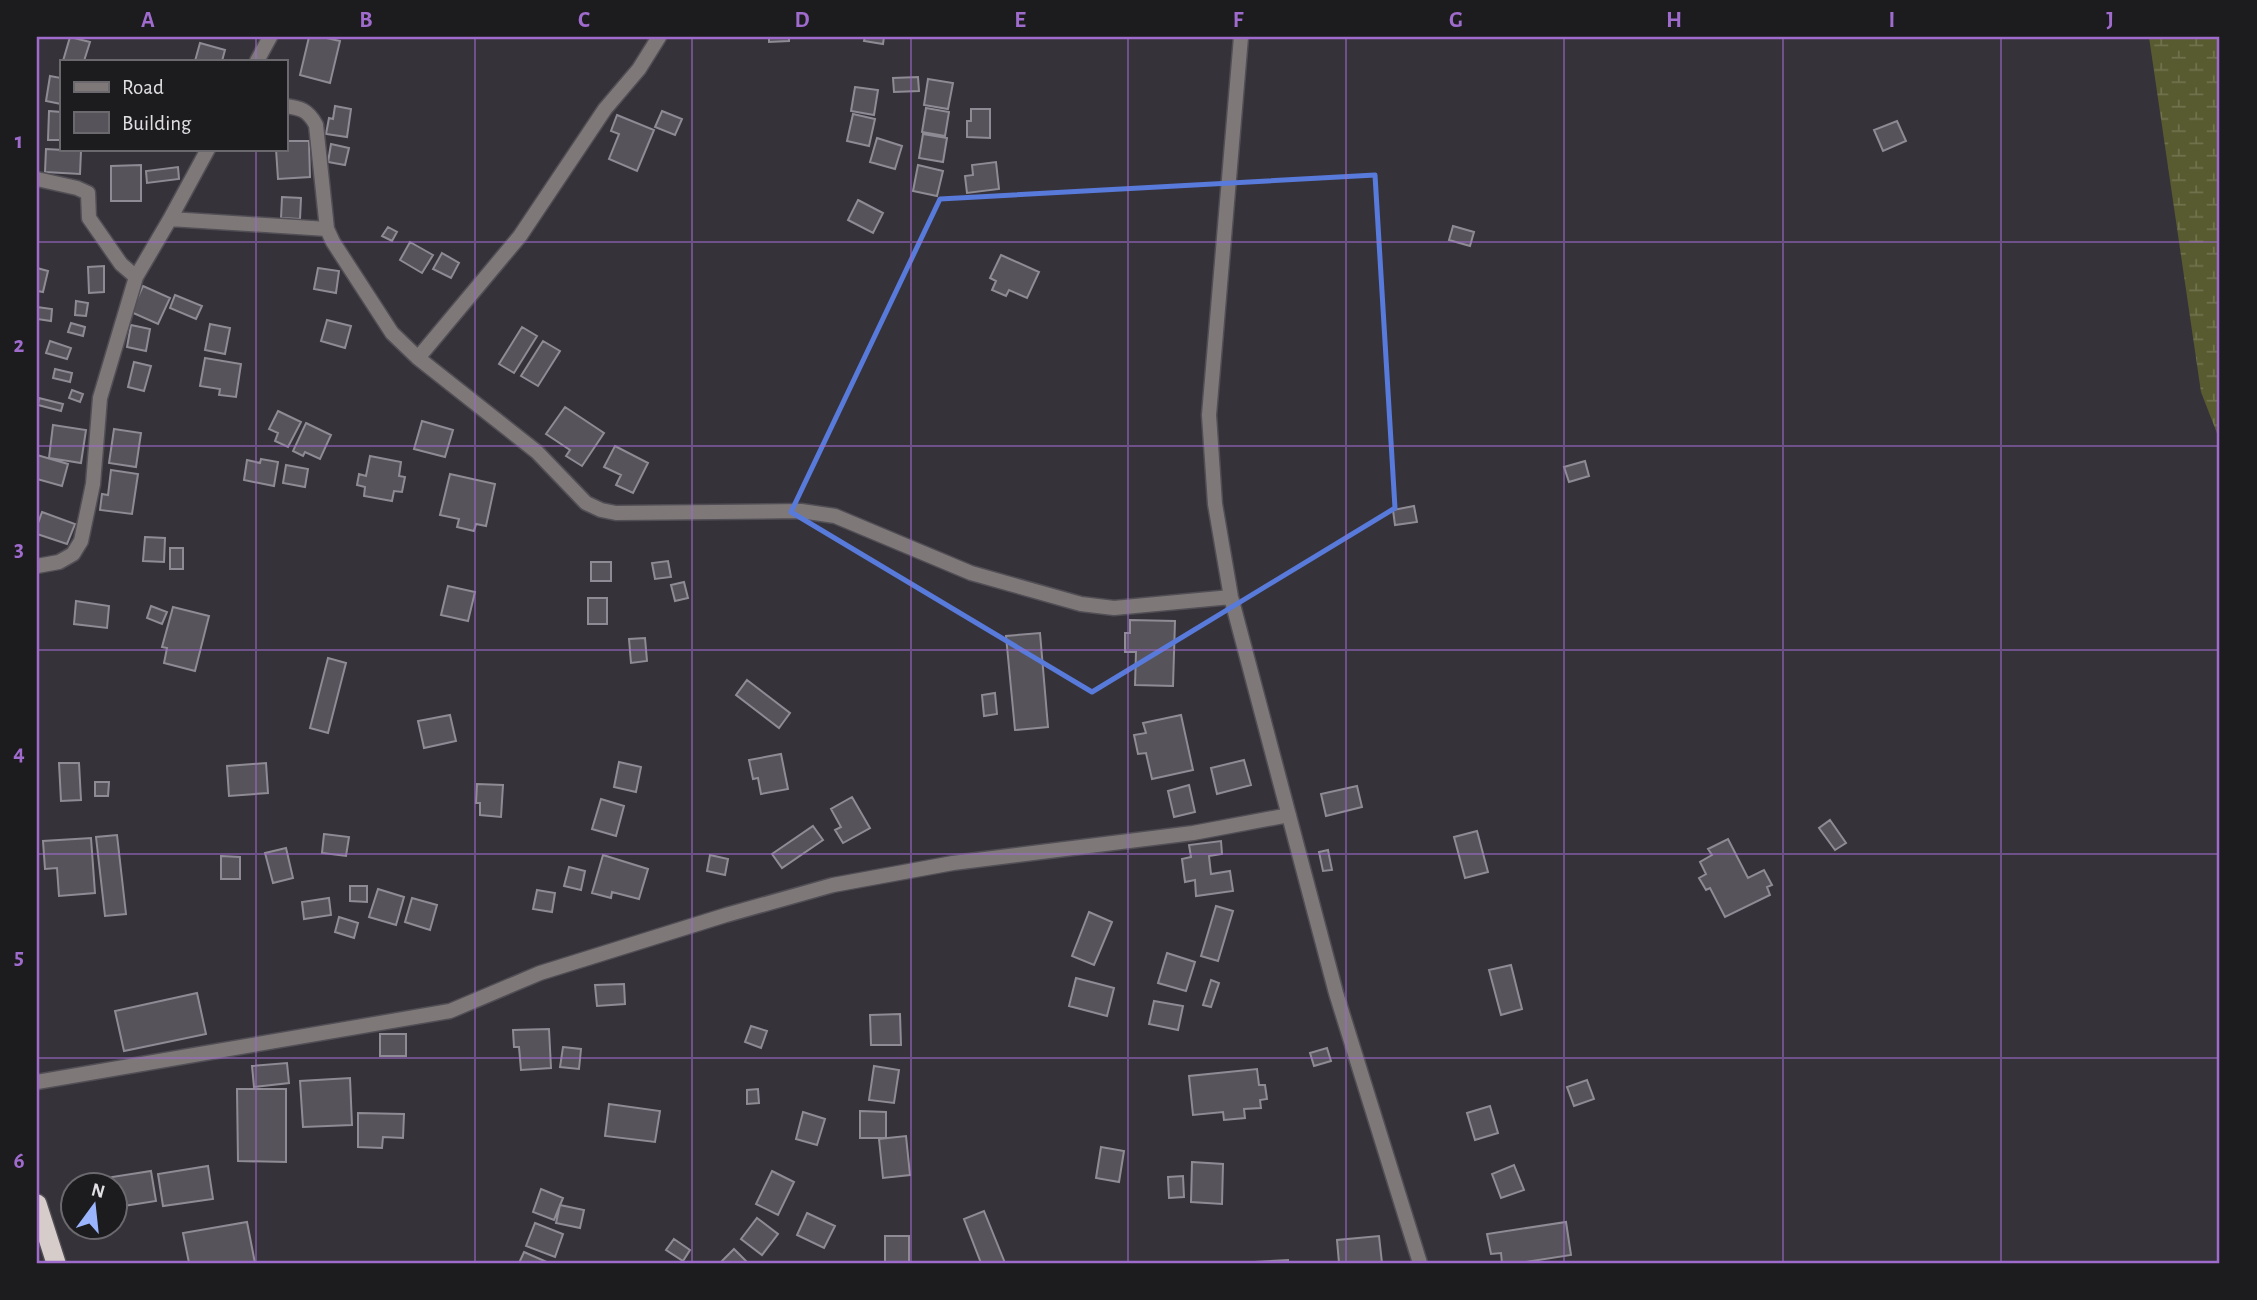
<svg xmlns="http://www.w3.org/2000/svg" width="2257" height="1300" viewBox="0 0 2257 1300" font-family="'Alegreya Sans',sans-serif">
	<defs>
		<pattern id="wetland-marsh" width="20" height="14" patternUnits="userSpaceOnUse" patternTransform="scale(1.75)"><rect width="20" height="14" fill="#585b2f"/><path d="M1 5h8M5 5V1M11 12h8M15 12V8" fill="none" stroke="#70724d"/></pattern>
	</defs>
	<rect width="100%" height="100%" fill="#36323a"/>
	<!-- wetland -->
	<path fill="url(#wetland-marsh)" d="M 2149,37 L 2220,37 L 2220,441 L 2201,392 Z"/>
	<!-- building -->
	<path fill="#57535b" stroke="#8f8b94" stroke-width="2" d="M 70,37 L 90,42 L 84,61 L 63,61 Z
		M 309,37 L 322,37 L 340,41 L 330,83 L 300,75 Z
		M 769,37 L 789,37 L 789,41 L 769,42 Z
		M 865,37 L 884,37 L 883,44 L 864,41 Z
		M 200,43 L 225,50 L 222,61 L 195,61 Z
		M 50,76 L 61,78 L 61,104 L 46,101 Z
		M 918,77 L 919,91 L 894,92 L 893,78 Z
		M 928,79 L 953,83 L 948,109 L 924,105 Z
		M 855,87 L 878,90 L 874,115 L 851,111 Z
		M 335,106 L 351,109 L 347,137 L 326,134 L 329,118 L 333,119 Z
		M 926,108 L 949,112 L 945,136 L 922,132 Z
		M 971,109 L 990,109 L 990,138 L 967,137 L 967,121 L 971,121 Z
		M 49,111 L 61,112 L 61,140 L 48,140 Z
		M 662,111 L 682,119 L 675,135 L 655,127 Z
		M 853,114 L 875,119 L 869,146 L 847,141 Z
		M 617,115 L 654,130 L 637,171 L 609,159 L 619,134 L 611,131 Z
		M 1897,121 L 1906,141 L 1883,151 L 1874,130 Z
		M 923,134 L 947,138 L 943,162 L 919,158 Z
		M 877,138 L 902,146 L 895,169 L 870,162 Z
		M 285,141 L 309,141 L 310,177 L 278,179 L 276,149 L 285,149 Z
		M 331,144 L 349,148 L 345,165 L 328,162 Z
		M 46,149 L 81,151 L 80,174 L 45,172 Z
		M 996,162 L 999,189 L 967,193 L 965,176 L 973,175 L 972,165 Z
		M 141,165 L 141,201 L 111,201 L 111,166 Z
		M 918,165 L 943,171 L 937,196 L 913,191 Z
		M 178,167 L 179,179 L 147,183 L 146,171 Z
		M 282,197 L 301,198 L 300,219 L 281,218 Z
		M 858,200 L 883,213 L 873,233 L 848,220 Z
		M 1453,226 L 1474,232 L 1470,246 L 1449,240 Z
		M 388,227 L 397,232 L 392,241 L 382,236 Z
		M 410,242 L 433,255 L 422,273 L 400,260 Z
		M 442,253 L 459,263 L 451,278 L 433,269 Z
		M 1001,255 L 1039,272 L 1027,298 L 1009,290 L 1006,296 L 992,290 L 996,281 L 990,278 Z
		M 104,266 L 104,292 L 89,293 L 88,267 Z
		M 37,268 L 48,271 L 43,292 L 37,291 Z
		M 318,268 L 339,271 L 336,293 L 314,289 Z
		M 143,286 L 170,298 L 158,324 L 131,312 Z
		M 175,295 L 202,306 L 196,319 L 170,308 Z
		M 76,301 L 88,303 L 86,316 L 75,315 Z
		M 37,307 L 52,309 L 51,321 L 37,319 Z
		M 327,320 L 351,326 L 345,348 L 321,341 Z
		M 71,323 L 85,327 L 83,336 L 68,332 Z
		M 210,324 L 230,328 L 225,354 L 205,350 Z
		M 131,325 L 150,329 L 146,351 L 127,347 Z
		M 522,327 L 537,336 L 514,373 L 499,364 Z
		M 50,341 L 71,348 L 67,359 L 46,353 Z
		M 543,341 L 560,351 L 538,386 L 521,376 Z
		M 205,358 L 241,364 L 236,397 L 219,395 L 220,389 L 200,386 Z
		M 134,362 L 151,366 L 144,391 L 128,387 Z
		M 55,369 L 72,373 L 70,382 L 53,378 Z
		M 72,390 L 83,394 L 80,402 L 69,398 Z
		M 39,398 L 63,404 L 61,411 L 38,405 Z
		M 565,407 L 604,433 L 582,466 L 566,456 L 570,450 L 546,434 Z
		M 278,411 L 301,422 L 288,447 L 275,441 L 278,433 L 269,429 Z
		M 422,421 L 453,430 L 445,457 L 414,449 Z
		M 306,423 L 331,435 L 320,459 L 305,452 L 303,456 L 293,451 Z
		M 53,425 L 86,430 L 81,463 L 49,458 Z
		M 114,429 L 141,433 L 136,467 L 109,463 Z
		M 615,446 L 648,463 L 633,493 L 616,485 L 621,475 L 604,467 Z
		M 37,455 L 68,464 L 62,486 L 37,479 Z
		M 370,456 L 401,462 L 399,476 L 405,477 L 402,492 L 394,491 L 392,501 L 364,496 L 365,487 L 357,485 L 359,474 L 366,476 Z
		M 261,459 L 278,462 L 274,486 L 244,480 L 247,460 L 260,463 Z
		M 1585,461 L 1589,476 L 1569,482 L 1564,467 Z
		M 286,465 L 308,469 L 305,487 L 283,483 Z
		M 111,470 L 138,474 L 132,514 L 100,510 L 102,494 L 108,495 Z
		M 450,474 L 495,484 L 486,526 L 476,524 L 474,531 L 457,527 L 459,519 L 440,515 Z
		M 1414,506 L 1417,522 L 1395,525 L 1393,510 Z
		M 42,512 L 75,524 L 67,544 L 37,534 L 37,526 Z
		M 145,537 L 165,538 L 164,562 L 143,561 Z
		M 170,548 L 183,548 L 183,569 L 170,569 Z
		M 668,561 L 671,577 L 655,579 L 652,563 Z
		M 591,562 L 611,562 L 611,581 L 591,581 Z
		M 684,582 L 688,598 L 675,601 L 671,585 Z
		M 448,586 L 475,592 L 468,621 L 441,615 Z
		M 588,598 L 607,598 L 607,624 L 588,624 Z
		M 76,601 L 109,606 L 107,628 L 74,624 Z
		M 151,606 L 167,612 L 162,624 L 147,618 Z
		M 173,607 L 209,616 L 195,671 L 164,663 L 167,648 L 162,647 Z
		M 1130,620 L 1175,621 L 1173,686 L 1135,685 L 1136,652 L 1125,652 L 1125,633 L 1130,633 Z
		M 1040,633 L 1048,727 L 1015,730 L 1006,636 Z
		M 645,638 L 647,661 L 631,663 L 629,639 Z
		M 328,658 L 346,663 L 328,733 L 310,728 Z
		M 747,680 L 790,713 L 779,728 L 736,695 Z
		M 995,693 L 997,714 L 984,716 L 982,695 Z
		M 450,715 L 456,741 L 424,748 L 418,721 Z
		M 1181,715 L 1193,770 L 1152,779 L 1146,753 L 1138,754 L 1134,735 L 1146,733 L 1143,723 Z
		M 781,754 L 788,789 L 761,794 L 758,778 L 753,779 L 749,760 Z
		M 1244,760 L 1251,785 L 1217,794 L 1211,768 Z
		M 619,762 L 641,767 L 636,792 L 614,787 Z
		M 59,763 L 79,763 L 81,800 L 61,801 Z
		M 266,763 L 268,793 L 229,796 L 227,766 Z
		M 95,782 L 109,782 L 108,796 L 95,796 Z
		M 477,784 L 503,785 L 501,817 L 480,815 L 480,803 L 476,803 Z
		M 1189,785 L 1195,812 L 1174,817 L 1168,791 Z
		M 1357,786 L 1362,807 L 1326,816 L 1321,794 Z
		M 852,797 L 870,828 L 843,843 L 835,830 L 841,827 L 831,809 Z
		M 601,799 L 624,806 L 616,836 L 592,829 Z
		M 1830,820 L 1846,843 L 1835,850 L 1819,828 Z
		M 813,826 L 823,840 L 782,868 L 772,854 Z
		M 1477,831 L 1488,872 L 1465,878 L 1454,837 Z
		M 324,834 L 349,837 L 346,856 L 322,853 Z
		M 117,835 L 126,914 L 105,916 L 96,837 Z
		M 91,838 L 95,893 L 59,896 L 57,868 L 45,869 L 43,841 Z
		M 1728,839 L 1748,878 L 1764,870 L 1772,885 L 1767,887 L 1770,895 L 1725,917 L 1710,888 L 1706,890 L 1699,878 L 1706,874 L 1700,862 L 1712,855 L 1708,849 Z
		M 1221,841 L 1222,854 L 1209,856 L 1211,874 L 1230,871 L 1233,891 L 1196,896 L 1195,880 L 1185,882 L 1182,859 L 1191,857 L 1189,845 Z
		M 286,848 L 293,878 L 273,883 L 265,853 Z
		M 1328,850 L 1332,870 L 1323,871 L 1319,852 Z
		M 603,855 L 648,869 L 639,899 L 612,892 L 611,898 L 592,893 Z
		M 710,855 L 728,859 L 725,875 L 707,871 Z
		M 221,856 L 240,857 L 240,879 L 221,879 Z
		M 569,867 L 585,871 L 581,890 L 564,886 Z
		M 350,886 L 367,886 L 367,902 L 350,901 Z
		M 378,889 L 404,897 L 396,925 L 369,917 Z
		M 537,890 L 555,893 L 552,912 L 533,909 Z
		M 329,898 L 331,915 L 304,919 L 302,902 Z
		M 412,898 L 437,905 L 430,930 L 405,922 Z
		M 1216,906 L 1233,911 L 1218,961 L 1201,956 Z
		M 1089,912 L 1112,922 L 1094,965 L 1072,956 Z
		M 339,917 L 358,923 L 354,938 L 335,932 Z
		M 1167,953 L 1195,962 L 1186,991 L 1158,983 Z
		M 1511,965 L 1522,1009 L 1501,1015 L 1489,970 Z
		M 1076,978 L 1114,988 L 1107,1016 L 1069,1006 Z
		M 1211,980 L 1219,983 L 1211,1007 L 1203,1005 Z
		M 624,984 L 625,1004 L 597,1006 L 595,985 Z
		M 197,993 L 206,1034 L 124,1051 L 115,1011 Z
		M 1154,1001 L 1183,1006 L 1178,1030 L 1149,1024 Z
		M 900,1014 L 901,1045 L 871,1045 L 870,1015 Z
		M 751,1026 L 767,1031 L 761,1048 L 745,1042 Z
		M 549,1029 L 551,1068 L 521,1070 L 519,1047 L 514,1047 L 513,1030 Z
		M 380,1034 L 406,1034 L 406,1056 L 380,1056 Z
		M 563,1047 L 581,1049 L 579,1069 L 560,1067 Z
		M 1327,1048 L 1331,1061 L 1314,1066 L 1310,1053 Z
		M 287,1063 L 289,1083 L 254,1087 L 252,1066 Z
		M 874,1066 L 899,1070 L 894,1103 L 869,1100 Z
		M 1257,1069 L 1259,1085 L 1265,1085 L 1267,1099 L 1260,1100 L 1261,1108 L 1244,1109 L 1245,1118 L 1224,1120 L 1223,1112 L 1193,1115 L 1189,1076 Z
		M 350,1078 L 352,1125 L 303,1127 L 300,1081 Z
		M 1587,1080 L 1594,1099 L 1574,1106 L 1567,1087 Z
		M 237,1089 L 286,1089 L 286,1162 L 238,1161 Z
		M 758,1089 L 759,1103 L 747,1104 L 747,1090 Z
		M 609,1104 L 660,1111 L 655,1142 L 605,1136 Z
		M 1490,1106 L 1498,1133 L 1475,1140 L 1467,1113 Z
		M 860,1111 L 886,1112 L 886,1138 L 860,1138 Z
		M 803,1112 L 825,1119 L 817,1145 L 796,1139 Z
		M 358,1113 L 404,1114 L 403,1138 L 383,1137 L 382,1148 L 358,1147 Z
		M 906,1136 L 910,1175 L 883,1178 L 879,1139 Z
		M 1101,1147 L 1124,1151 L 1119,1182 L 1096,1178 Z
		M 1192,1162 L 1223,1164 L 1222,1204 L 1191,1202 Z
		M 1514,1165 L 1524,1190 L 1501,1198 L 1492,1174 Z
		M 208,1166 L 213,1199 L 163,1206 L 158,1174 Z
		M 151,1171 L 156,1201 L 117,1207 L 116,1184 L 113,1184 L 112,1177 Z
		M 772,1171 L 794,1182 L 778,1215 L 756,1204 Z
		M 1183,1176 L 1184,1197 L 1169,1198 L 1168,1177 Z
		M 541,1189 L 563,1198 L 554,1220 L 533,1212 Z
		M 560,1205 L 584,1210 L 580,1228 L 556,1223 Z
		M 984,1211 L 1005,1263 L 981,1263 L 964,1219 Z
		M 807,1213 L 835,1226 L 824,1248 L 797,1235 Z
		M 757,1218 L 778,1234 L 762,1255 L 741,1239 Z
		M 247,1222 L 255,1263 L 189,1263 L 183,1233 Z
		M 1566,1222 L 1571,1255 L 1519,1263 L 1502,1263 L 1501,1253 L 1491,1254 L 1487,1234 Z
		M 535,1223 L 563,1234 L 555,1257 L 526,1246 Z
		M 885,1236 L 909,1236 L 909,1263 L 885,1263 Z
		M 1379,1236 L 1382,1263 L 1339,1263 L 1337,1240 Z
		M 674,1239 L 690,1250 L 683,1261 L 666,1250 Z
		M 734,1249 L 748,1263 L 720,1263 Z
		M 524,1252 L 549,1263 L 519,1263 Z
		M 1288,1260 L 1288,1263 L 1255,1263 L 1255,1262 Z"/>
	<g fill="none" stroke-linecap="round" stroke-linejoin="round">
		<defs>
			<path id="minor" d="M 1241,37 L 1209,415 L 1215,504 L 1231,597 L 1336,993 L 1420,1263
				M 257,61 L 270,37
				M 285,106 C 301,108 308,110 316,125 L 327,229 L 333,242 L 392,333 L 418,358 L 537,452 L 586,503 L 601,510 L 616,513 L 801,511 L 835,516 L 971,573 L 1081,604 L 1114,608 L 1231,597
				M 208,149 L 170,219 L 327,229
				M 37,179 L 77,188 L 88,193 L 89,218 L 121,264 L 136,277
				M 418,358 L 520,236 L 605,109 L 639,69 L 659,37
				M 37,566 L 59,562 L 73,554 L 81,541 L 93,484 L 100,398 L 136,277 L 170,219
				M 37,1082 L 450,1011 L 540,973 L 726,915 L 833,885 L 953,863 L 1193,833 L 1289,815"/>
			<path id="trunk" d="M 37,1204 L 56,1263"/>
		</defs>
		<!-- minor casing -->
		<use href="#minor" stroke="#514e55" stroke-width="17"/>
		<!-- trunk casing -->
		<use href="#trunk" stroke="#514e55" stroke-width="22"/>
		<!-- minor -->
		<use href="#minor" stroke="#7e7978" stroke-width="14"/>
		<!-- trunk -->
		<use href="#trunk" stroke="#d6ccca" stroke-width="19"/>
	</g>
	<!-- marked area -->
	<path fill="none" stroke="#587adb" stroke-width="5" stroke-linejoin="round" d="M 1375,175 L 1395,508 L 1092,692 L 791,512 L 940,199 Z"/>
	<!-- grid -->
	<path fill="none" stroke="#9f6bcc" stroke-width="2" stroke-opacity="0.55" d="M 256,37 L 256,61M 475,37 L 475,1263M 692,37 L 692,1263M 911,37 L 911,1263M 1128,37 L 1128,1263M 1346,37 L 1346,1263M 1564,37 L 1564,1263M 1783,37 L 1783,1263M 2001,37 L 2001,1263M 256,149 L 256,1263M 37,242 L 2220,242M 37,446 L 2220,446M 37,650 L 2220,650M 37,854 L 2220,854M 37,1058 L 2220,1058"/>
	<!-- border -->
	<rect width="2257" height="1300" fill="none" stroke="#1c1b1e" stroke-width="77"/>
	<!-- legend -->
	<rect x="60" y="60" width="228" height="91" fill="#1c1b1e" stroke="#6b696d" stroke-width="2"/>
	<rect x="74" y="82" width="35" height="10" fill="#7e7978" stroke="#6b696d" stroke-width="2"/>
	<text x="122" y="94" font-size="21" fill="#e1dfe3">Road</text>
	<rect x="74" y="112" width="35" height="21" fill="#57535b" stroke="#6b696d" stroke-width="2"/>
	<text x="122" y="130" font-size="21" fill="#e1dfe3">Building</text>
	<!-- north arrow -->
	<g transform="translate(94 1206) rotate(15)"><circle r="33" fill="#1c1b1e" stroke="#6b696d" stroke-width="2"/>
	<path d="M0-5L12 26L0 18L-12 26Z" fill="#9ab5fd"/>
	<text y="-10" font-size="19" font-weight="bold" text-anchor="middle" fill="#e1dfe3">N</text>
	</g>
	<rect x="38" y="38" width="2180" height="1224" fill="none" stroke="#9f6bcc" stroke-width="2.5"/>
	<g font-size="23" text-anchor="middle" font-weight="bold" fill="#9f6bcc">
		<text x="148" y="27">A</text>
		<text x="366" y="27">B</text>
		<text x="584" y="27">C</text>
		<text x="802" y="27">D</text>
		<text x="1020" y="27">E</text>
		<text x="1238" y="27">F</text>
		<text x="1456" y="27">G</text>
		<text x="1674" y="27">H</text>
		<text x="1892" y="27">I</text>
		<text x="2110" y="27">J</text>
		<text x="19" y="148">1</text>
		<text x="19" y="352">2</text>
		<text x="19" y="556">3</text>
		<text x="19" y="760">4</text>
		<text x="19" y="964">5</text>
		<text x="19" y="1168">6</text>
	</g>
</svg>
